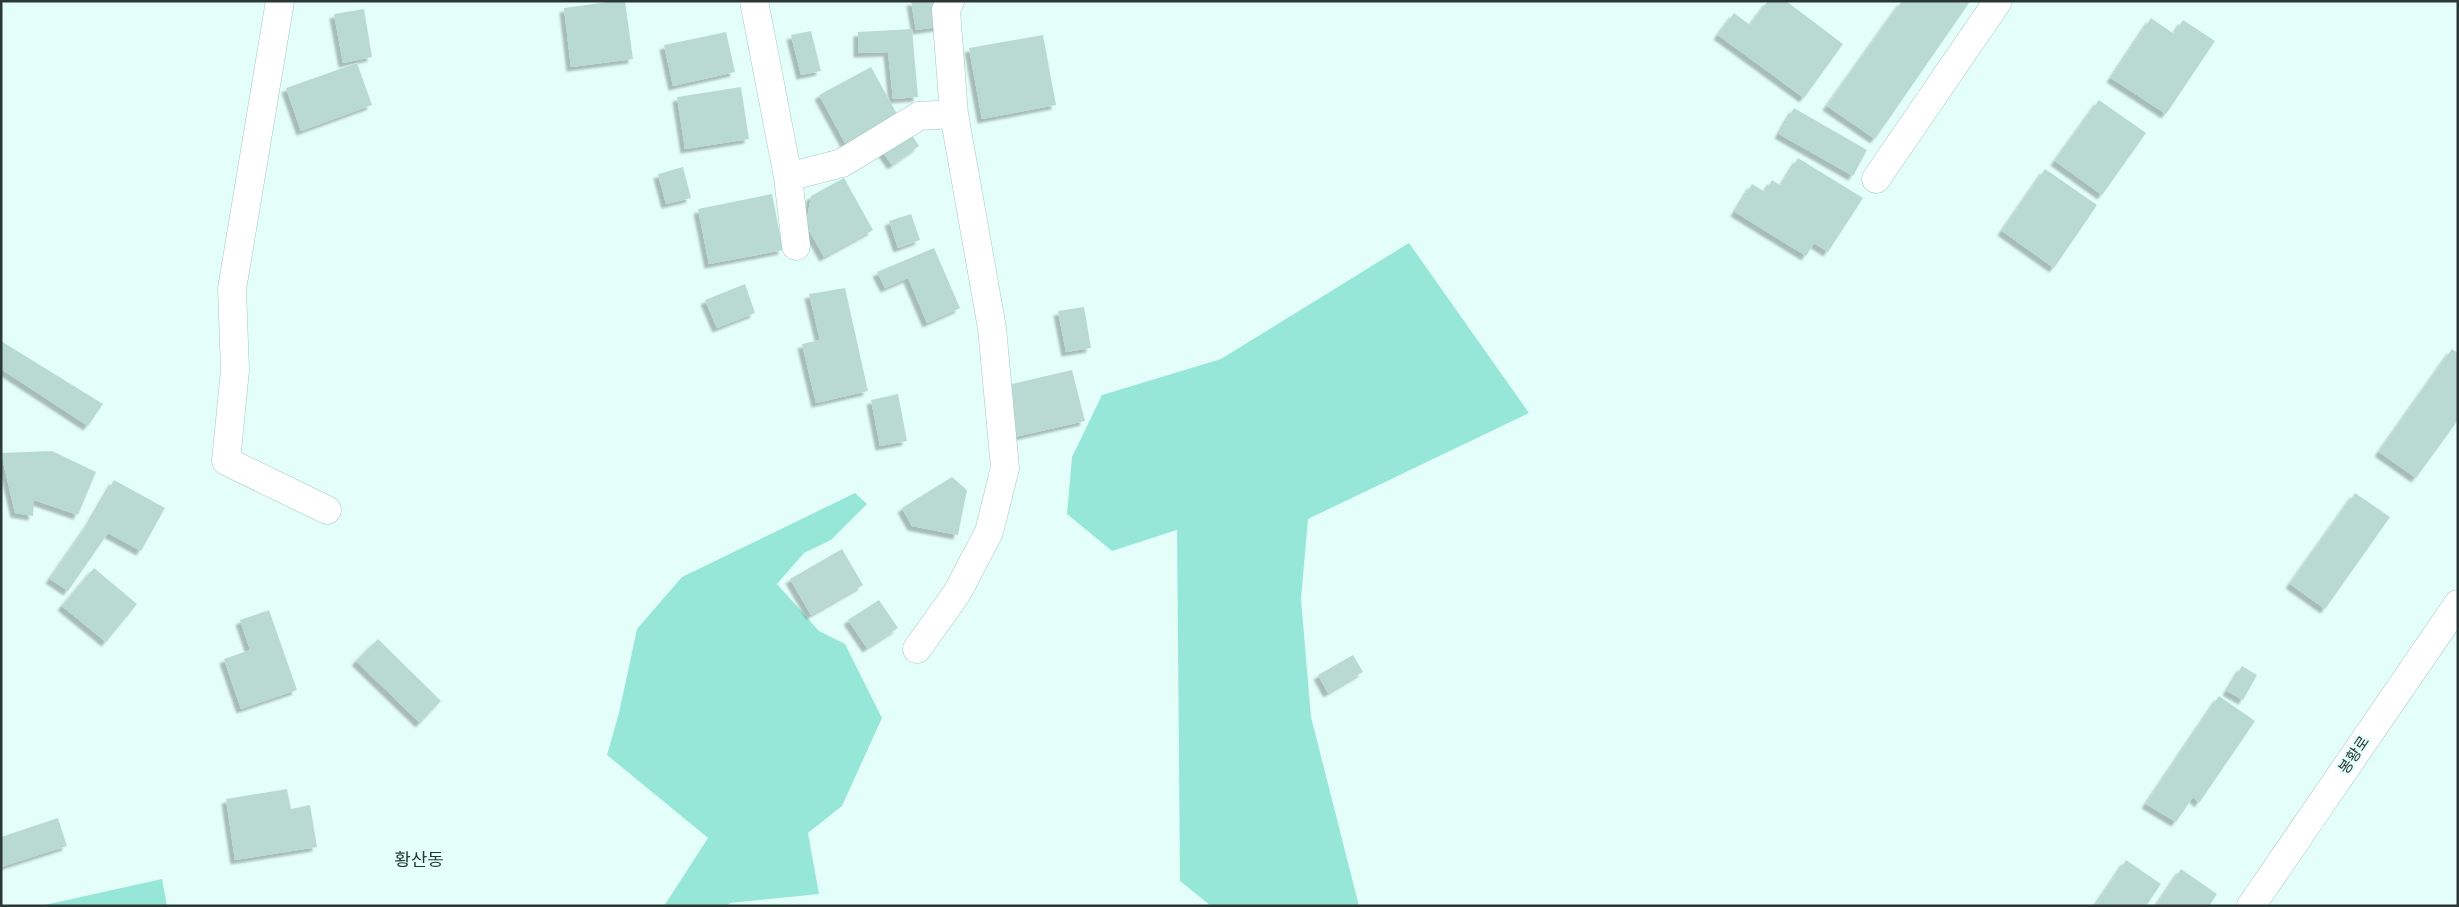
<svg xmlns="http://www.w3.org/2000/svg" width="2459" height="907" viewBox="0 0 2459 907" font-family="Arial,'Noto Sans KR',sans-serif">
	<defs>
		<filter id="shadow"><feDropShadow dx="-4.5" dy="4.5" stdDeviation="1" flood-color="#0004"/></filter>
	</defs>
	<rect width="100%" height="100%" fill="#e4fff9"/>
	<!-- green -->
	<path fill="#97e7d8" d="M 1409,243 L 1529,413 L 1308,519 L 1301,599 L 1311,717 L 1359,906 L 1211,906 L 1180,881 L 1177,530 L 1112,551 L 1067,514 L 1072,457 L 1102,395 L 1221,359 Z
		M 855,493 L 867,504 L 831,540 L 804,553 L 777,584 L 819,631 L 845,644 L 882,718 L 842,806 L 808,833 L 819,894 L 730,903 L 726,906 L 664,906 L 708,838 L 607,755 L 619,713 L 637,629 L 682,577 Z
		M 162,879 L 167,906 L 40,906 Z"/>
	<!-- building -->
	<path fill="#b9dad3" filter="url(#shadow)" d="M 616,1 L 625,1 L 633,59 L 571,67 L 564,8 Z
		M 911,1 L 941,1 L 945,26 L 916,30 Z
		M 1768,1 L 1786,1 L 1843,44 L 1804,98 L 1718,35 L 1734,13 L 1750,25 Z
		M 1902,1 L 1966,1 L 1969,3 L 1875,139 L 1827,106 Z
		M 364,9 L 372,57 L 343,63 L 334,14 Z
		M 2151,18 L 2174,34 L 2183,20 L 2215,41 L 2166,114 L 2111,78 Z
		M 912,29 L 918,97 L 893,99 L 888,52 L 858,53 L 858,32 Z
		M 811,31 L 821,71 L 801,75 L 791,35 Z
		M 726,32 L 735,72 L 673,86 L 664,45 Z
		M 1043,35 L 1056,105 L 982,119 L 969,48 Z
		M 357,63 L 372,105 L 301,131 L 286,88 Z
		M 871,67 L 897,114 L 845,143 L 819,95 Z
		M 741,87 L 749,139 L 685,149 L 677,97 Z
		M 2099,100 L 2146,133 L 2102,195 L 2055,161 Z
		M 1794,108 L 1867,150 L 1853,176 L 1779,134 Z
		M 910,132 L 919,146 L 892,165 L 882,151 Z
		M 1798,158 L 1863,198 L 1828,252 L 1814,243 L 1806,256 L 1735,212 L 1752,184 L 1765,192 L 1772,180 L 1781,186 Z
		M 683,167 L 691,198 L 666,204 L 658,174 Z
		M 2045,169 L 2097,205 L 2054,268 L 2002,231 Z
		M 844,178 L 873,230 L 824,257 L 806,225 L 811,196 Z
		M 772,194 L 783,250 L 709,264 L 698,209 Z
		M 911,214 L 920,240 L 898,248 L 889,221 Z
		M 934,248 L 960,308 L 927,323 L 908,278 L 885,288 L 877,272 Z
		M 745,284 L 755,313 L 717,328 L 705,300 Z
		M 845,288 L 868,391 L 816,403 L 802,344 L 820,340 L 809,294 Z
		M 1084,307 L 1091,348 L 1066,352 L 1058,311 Z
		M 1,341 L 103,404 L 88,426 L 1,369 Z
		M 2452,349 L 2458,353 L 2458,420 L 2416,478 L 2379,452 Z
		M 1072,370 L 1085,421 L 1015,437 L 1003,386 Z
		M 898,394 L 907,441 L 880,446 L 871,400 Z
		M 52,451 L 96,472 L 78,515 L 34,500 L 33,516 L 15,513 L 1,453 Z
		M 952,477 L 967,490 L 958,535 L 912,526 L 902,508 Z
		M 114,480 L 165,508 L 141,551 L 108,533 L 68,591 L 50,579 L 89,523 Z
		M 2355,493 L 2390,517 L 2325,609 L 2290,584 Z
		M 842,549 L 863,585 L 811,615 L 790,579 Z
		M 94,568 L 137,604 L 106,642 L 62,606 Z
		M 879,600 L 898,628 L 867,648 L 848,620 Z
		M 269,610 L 297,690 L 241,709 L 224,659 L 250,650 L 240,620 Z
		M 378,639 L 441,701 L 420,723 L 356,661 Z
		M 1353,655 L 1363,672 L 1328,693 L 1318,675 Z
		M 2242,666 L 2257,675 L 2243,700 L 2227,691 Z
		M 2219,696 L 2255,721 L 2199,803 L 2193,797 L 2176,822 L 2146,804 Z
		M 287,789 L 291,809 L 310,805 L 317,847 L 235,860 L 226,799 Z
		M 58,818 L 67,846 L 1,867 L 1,837 Z
		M 2126,860 L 2161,884 L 2146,906 L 2095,906 Z
		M 2181,869 L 2217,894 L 2209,906 L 2156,906 Z"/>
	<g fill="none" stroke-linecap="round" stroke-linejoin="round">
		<defs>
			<path id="street" d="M 280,1 L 232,289 L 235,370 L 226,461 L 327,510
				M 754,1 L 788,177 L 796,246
				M 788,177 L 842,163 L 919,116 L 954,114
				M 1876,179 L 1998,1
				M 917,649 L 957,593 L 989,532 L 1005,468 L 992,328 L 954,114 L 946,10 L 950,1"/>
			<path id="secondary" d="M 2251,906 L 2458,604"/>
		</defs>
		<!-- street casing -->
		<use href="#street" stroke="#a6c6bf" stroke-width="29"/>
		<!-- secondary casing -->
		<use href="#secondary" stroke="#a6c6bf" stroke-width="29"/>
		<!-- street -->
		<use href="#street" stroke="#fff" stroke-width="28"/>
		<!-- secondary -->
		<use href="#secondary" stroke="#fff" stroke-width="28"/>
	</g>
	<g text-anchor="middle" stroke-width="4.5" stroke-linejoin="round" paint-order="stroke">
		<!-- street labels -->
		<g font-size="15" fill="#2a3735" stroke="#e4fff9">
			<text transform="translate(2354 755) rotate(-56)" y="5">봉황로</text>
		</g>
		<!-- quarter labels -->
		<g font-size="18" fill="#1d3934" stroke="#e4fff9">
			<text x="419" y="866">황산동</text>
		</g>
	</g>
	<!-- border -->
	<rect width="2459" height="907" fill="none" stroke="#2a3735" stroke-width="5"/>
</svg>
